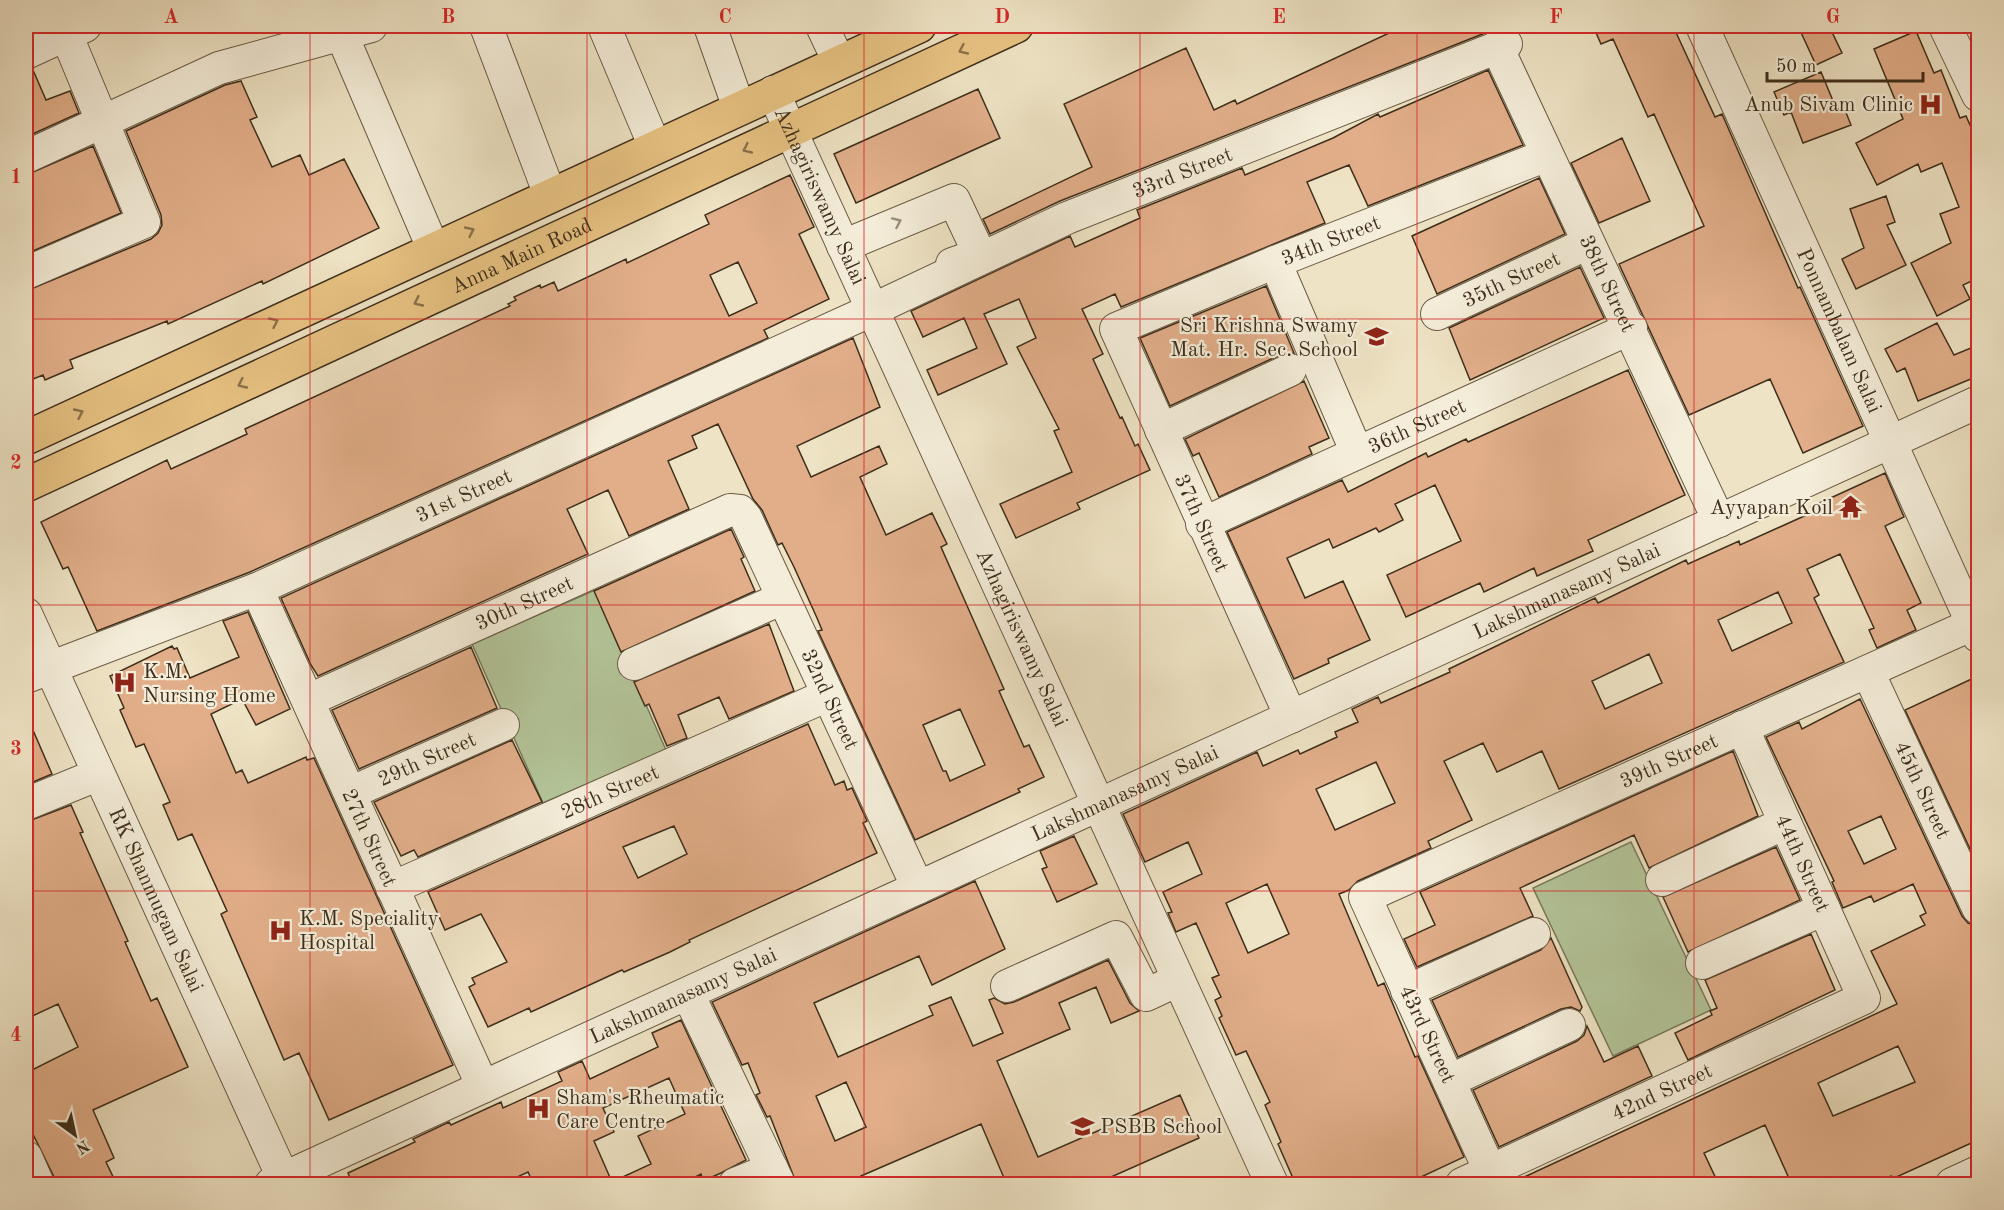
<svg xmlns="http://www.w3.org/2000/svg" width="2004" height="1210" viewBox="0 0 2004 1210" font-family="'Old Standard TT',serif">
	<rect width="100%" height="100%" fill="#eee3c4"/>
	<filter id="stains"><feTurbulence type="fractalNoise" baseFrequency=".00333" numOctaves="4"/><feColorMatrix values="0 0 0 0 .2 0 0 0 0 .09 0 0 0 0 .02 0 0 0 .5 -.17"/></filter>
	<radialGradient id="worn" r=".72"><stop offset=".6" stop-color="#630" stop-opacity="0"/><stop offset="1" stop-color="#630" stop-opacity=".3"/></radialGradient>
	<!-- green -->
	<path fill="#b3c599" stroke="#787a5a" stroke-width="1.5" d="M 595,590 L 666,750 L 543,803 L 472,644 Z
		M 1631,842 L 1711,1010 L 1613,1056 L 1533,888 Z"/>
	<!-- building -->
	<path fill="#e1ae89" stroke="#3e2e1b" stroke-width="1.5" fill-rule="evenodd" d="M 1404,26 L 1481,26 L 1485,33 L 1060,201 L 990,234 L 983,219 L 1092,167 L 1064,104 L 1186,48 L 1214,110 L 1235,100 L 1237,104 Z
		M 1593,26 L 1673,26 L 1715,117 L 1722,114 L 1798,288 L 1800,287 L 1863,426 L 1803,453 L 1770,379 L 1689,415 L 1619,264 L 1704,226 L 1654,114 L 1648,117 L 1613,39 L 1601,44 Z
		M 1798,26 L 1829,26 L 1842,53 L 1816,65 Z
		M 1916,31 L 1934,73 L 1941,70 L 1960,118 L 1966,116 L 1978,143 L 1978,278 L 1963,285 L 1970,299 L 1937,316 L 1911,263 L 1951,243 L 1940,214 L 1959,207 L 1942,163 L 1921,172 L 1918,164 L 1877,185 L 1856,143 L 1903,119 L 1874,49 Z
		M 33,70 L 46,100 L 70,91 L 79,113 L 26,137 L 26,71 Z
		M 1488,70 L 1523,145 L 1368,206 L 1349,165 L 1307,182 L 1325,223 L 1121,307 L 1115,294 L 1082,309 L 1103,354 L 1093,359 L 1120,418 L 1122,417 L 1135,446 L 1138,444 L 1150,470 L 1077,503 L 1080,509 L 1016,538 L 1000,504 L 1072,472 L 1054,431 L 1059,429 L 1017,347 L 1036,338 L 1019,299 L 984,314 L 1007,364 L 938,395 L 927,370 L 977,348 L 964,318 L 923,337 L 911,311 L 1070,236 L 1075,247 L 1140,218 L 1137,210 L 1242,168 L 1245,175 L 1333,138 L 1378,114 L 1380,117 Z
		M 1821,72 L 1836,108 L 1843,105 L 1851,125 L 1803,143 L 1791,112 L 1784,115 L 1774,92 Z
		M 241,81 L 257,117 L 250,120 L 272,167 L 300,155 L 309,175 L 344,159 L 379,228 L 263,284 L 262,281 L 168,324 L 167,321 L 70,360 L 73,368 L 45,380 L 43,375 L 26,382 L 26,291 L 151,239 L 158,233 L 162,225 L 161,215 L 126,131 L 225,85 Z
		M 978,89 L 1000,138 L 856,203 L 834,154 Z
		M 1622,138 L 1650,201 L 1599,223 L 1571,163 Z
		M 93,146 L 121,213 L 26,254 L 26,175 Z
		M 790,175 L 814,227 L 799,234 L 829,299 L 764,330 L 768,338 L 250,572 L 97,631 L 68,567 L 63,569 L 41,522 L 167,460 L 171,469 L 247,434 L 245,429 L 510,306 L 508,304 L 516,300 L 514,297 L 540,285 L 541,288 L 554,282 L 558,291 L 626,259 L 627,263 L 709,224 L 705,215 ZM 738,262 L 757,303 L 729,316 L 710,275 Z
		M 1539,178 L 1565,234 L 1437,294 L 1412,236 Z
		M 1886,196 L 1895,222 L 1887,225 L 1906,265 L 1856,289 L 1842,259 L 1864,248 L 1850,209 Z
		M 1580,267 L 1604,318 L 1470,380 L 1449,328 Z
		M 1266,286 L 1294,353 L 1282,354 L 1170,406 L 1140,338 Z
		M 1937,323 L 1954,355 L 1978,345 L 1978,376 L 1918,401 L 1905,368 L 1897,372 L 1885,349 Z
		M 853,338 L 880,407 L 797,446 L 811,477 L 879,446 L 887,464 L 860,477 L 886,535 L 932,513 L 947,544 L 941,547 L 1004,689 L 999,691 L 1024,747 L 1029,745 L 1044,777 L 1018,789 L 1020,792 L 915,840 L 818,631 L 822,630 L 817,618 L 794,567 L 782,543 L 778,545 L 762,510 L 753,499 L 718,424 L 692,436 L 697,448 L 668,461 L 689,509 L 629,536 L 608,490 L 567,509 L 588,554 L 318,676 L 311,665 L 281,598 ZM 960,709 L 985,765 L 950,781 L 946,771 L 943,771 L 923,725 Z
		M 1628,370 L 1685,495 L 1588,540 L 1593,551 L 1537,576 L 1534,568 L 1484,592 L 1480,583 L 1406,617 L 1387,575 L 1461,541 L 1435,485 L 1395,504 L 1403,520 L 1379,532 L 1376,528 L 1333,548 L 1329,539 L 1287,558 L 1305,598 L 1343,581 L 1370,640 L 1328,659 L 1329,663 L 1294,679 L 1227,532 L 1342,480 L 1348,492 L 1426,453 L 1428,457 L 1466,439 L 1468,442 Z
		M 1304,381 L 1329,438 L 1309,447 L 1312,454 L 1219,497 L 1199,453 L 1193,456 L 1185,439 Z
		M 1885,473 L 1904,517 L 1885,526 L 1921,603 L 1907,610 L 1916,630 L 1877,648 L 1869,630 L 1874,628 L 1840,554 L 1807,569 L 1819,595 L 1814,598 L 1844,662 L 1559,789 L 1542,751 L 1497,772 L 1483,743 L 1444,761 L 1472,820 L 1428,841 L 1431,848 L 1358,881 L 1349,890 L 1339,894 L 1378,986 L 1384,983 L 1415,1057 L 1418,1056 L 1464,1157 L 1404,1185 L 1296,1185 L 1278,1144 L 1281,1142 L 1265,1105 L 1270,1102 L 1246,1051 L 1236,1055 L 1219,1018 L 1222,1016 L 1215,1000 L 1221,997 L 1212,978 L 1219,975 L 1196,923 L 1176,932 L 1168,913 L 1172,912 L 1163,892 L 1202,874 L 1188,842 L 1145,862 L 1123,814 L 1257,752 L 1263,766 L 1298,750 L 1300,754 L 1337,737 L 1335,732 L 1358,722 L 1352,709 L 1378,697 L 1381,703 L 1450,672 L 1449,669 L 1595,598 L 1598,603 L 1686,560 L 1688,564 L 1739,541 L 1740,545 L 1813,512 L 1811,507 ZM 1778,592 L 1792,623 L 1732,651 L 1718,620 ZM 1649,654 L 1662,683 L 1605,709 L 1592,681 ZM 1376,762 L 1395,803 L 1335,830 L 1316,789 ZM 1267,884 L 1289,934 L 1248,953 L 1226,903 Z
		M 731,529 L 744,557 L 741,559 L 755,591 L 621,652 L 594,591 Z
		M 248,612 L 290,709 L 256,725 L 242,699 L 211,714 L 236,773 L 242,770 L 248,783 L 306,757 L 307,760 L 314,758 L 453,1065 L 329,1120 L 299,1053 L 284,1060 L 221,914 L 227,911 L 192,834 L 178,840 L 163,805 L 170,802 L 144,744 L 136,747 L 120,710 L 124,708 L 110,676 L 172,646 L 174,649 L 177,648 L 190,678 L 239,657 L 223,621 Z
		M 769,624 L 794,691 L 729,719 L 719,697 L 678,715 L 687,738 L 667,746 L 649,704 L 645,706 L 634,682 Z
		M 471,647 L 497,708 L 359,769 L 332,710 Z
		M 1978,676 L 1978,866 L 1905,710 Z
		M 1860,699 L 1962,916 L 1968,923 L 1978,926 L 1978,1140 L 1892,1179 L 1891,1176 L 1872,1185 L 1792,1185 L 1765,1125 L 1704,1153 L 1719,1185 L 1507,1185 L 1897,1004 L 1871,951 L 1925,925 L 1920,916 L 1926,913 L 1913,884 L 1874,902 L 1871,896 L 1843,908 L 1832,882 L 1834,881 L 1766,737 L 1799,722 L 1802,729 ZM 1881,816 L 1896,849 L 1864,864 L 1848,831 ZM 1898,1046 L 1915,1082 L 1833,1116 L 1818,1083 Z
		M 26,714 L 52,774 L 26,785 Z
		M 808,724 L 835,785 L 844,781 L 847,790 L 852,788 L 867,821 L 863,823 L 877,853 L 689,940 L 690,942 L 670,952 L 624,972 L 622,970 L 531,1012 L 529,1008 L 488,1027 L 469,987 L 475,984 L 472,978 L 507,962 L 481,914 L 445,930 L 428,892 ZM 674,826 L 687,854 L 638,878 L 623,847 Z
		M 512,740 L 542,802 L 418,857 L 414,850 L 401,856 L 374,802 Z
		M 1733,751 L 1758,816 L 1649,868 L 1634,835 L 1520,888 L 1533,916 L 1417,967 L 1404,939 L 1435,925 L 1420,892 Z
		M 71,805 L 83,832 L 80,833 L 128,941 L 125,942 L 151,1001 L 157,998 L 188,1067 L 93,1110 L 114,1158 L 106,1162 L 117,1185 L 58,1185 L 26,1120 L 26,1114 L 32,1111 L 26,1097 L 26,1073 L 78,1047 L 58,1004 L 26,1019 L 26,822 Z
		M 1074,836 L 1097,884 L 1057,902 L 1042,869 L 1047,867 L 1040,851 Z
		M 1776,847 L 1800,900 L 1688,952 L 1663,897 Z
		M 975,881 L 1005,949 L 932,985 L 919,956 L 814,1003 L 838,1057 L 933,1015 L 929,1006 L 951,997 L 973,1046 L 1003,1033 L 989,1000 L 994,998 L 1005,1004 L 1014,1002 L 1108,960 L 1130,1003 L 1139,1011 L 1111,1023 L 1096,987 L 1059,1003 L 1070,1029 L 997,1061 L 1038,1157 L 1180,1095 L 1199,1138 L 1093,1185 L 1007,1185 L 981,1124 L 861,1176 L 864,1185 L 797,1185 L 770,1116 L 767,1117 L 756,1095 L 760,1093 L 748,1063 L 742,1065 L 712,1002 ZM 846,1082 L 866,1127 L 835,1141 L 816,1096 Z
		M 1811,934 L 1835,990 L 1688,1060 L 1675,1033 L 1712,1015 L 1710,1011 L 1717,1008 L 1705,980 Z
		M 1551,938 L 1582,1007 L 1580,1011 L 1571,1007 L 1561,1009 L 1458,1057 L 1432,1000 L 1541,950 Z
		M 681,1020 L 746,1160 L 721,1173 L 703,1181 L 701,1174 L 679,1185 L 534,1185 L 528,1172 L 500,1185 L 353,1185 L 348,1173 L 415,1142 L 413,1139 L 449,1122 L 451,1125 L 501,1102 L 503,1108 L 562,1081 L 558,1072 L 582,1061 L 590,1079 L 658,1047 L 652,1033 ZM 669,1078 L 685,1114 L 638,1136 L 651,1164 L 612,1182 L 594,1141 L 614,1132 L 603,1108 Z
		M 1587,1026 L 1604,1062 L 1638,1046 L 1652,1076 L 1499,1147 L 1473,1090 L 1577,1041 L 1584,1035 Z"/>
	<g fill="none" stroke-linecap="round" stroke-linejoin="round">
		<defs>
			<g id="minor">
				<path d="M 338,26 L 433,248"/>
				<path d="M 486,26 L 550,195"/>
				<path d="M 604,26 L 655,147"/>
				<path d="M 710,26 L 739,108"/>
				<path d="M 822,26 L 839,62"/>
				<path id="s1" d="M 1702,26 L 1978,636"/>
				<path d="M 1945,26 L 1978,95"/>
				<path id="s2" d="M 1497,47 L 1719,521"/>
				<path d="M 26,53 L 85,26"/>
				<path id="s3" d="M 773,92 L 1272,1184"/>
				<path d="M 26,157 L 219,68 L 371,26"/>
				<path d="M 843,246 L 954,200 L 977,249 L 972,257 L 952,264"/>
				<path d="M 1275,262 L 1357,453"/>
				<path d="M 26,273 L 144,222 L 66,34"/>
				<path id="s4" d="M 1437,314 L 1588,243"/>
				<path d="M 1161,430 L 1290,370"/>
				<path id="s5" d="M 1202,524 L 1631,328"/>
				<path id="s6" d="M 257,589 L 483,1087"/>
				<path id="s7" d="M 26,614 L 286,1184"/>
				<path d="M 634,664 L 783,598"/>
				<path id="s8" d="M 1868,672 L 1978,908"/>
				<path id="s9" d="M 26,677 L 257,589 L 872,310 L 1067,218 L 1506,44"/>
				<path id="s10" d="M 309,700 L 730,510 L 740,511 L 746,518 L 918,888"/>
				<path id="s11" d="M 1291,717 L 1116,329 L 1275,262 L 1547,155"/>
				<path id="s12" d="M 350,793 L 503,725"/>
				<path d="M 26,804 L 97,775"/>
				<path d="M 1662,880 L 1785,823"/>
				<path id="s13" d="M 392,888 L 828,695"/>
				<path d="M 1702,963 L 1824,909"/>
				<path d="M 1007,986 L 1116,937 L 1146,995 L 1178,980"/>
				<path d="M 1407,991 L 1534,934"/>
				<path d="M 688,994 L 779,1184"/>
				<path d="M 1449,1081 L 1569,1025"/>
				<path d="M 26,1157 L 38,1184"/>
				<path id="s14" d="M 1490,1171 L 1365,897 L 1973,624"/>
				<path id="s15" d="M 271,1184 L 1978,402"/>
				<path d="M 735,1184 L 772,1169"/>
				<path id="s16" d="M 1462,1184 L 1864,998 L 1742,727"/>
				<path d="M 1952,1184 L 1978,1172"/>
			</g>
			<g id="major">
				<path d="M 26,438 L 919,26"/>
				<path id="s17" d="M 26,485 L 1016,26"/>
			</g>
		</defs>
		<!-- minor casing -->
		<use href="#minor" stroke="#6a5b45" stroke-width="34"/>
		<!-- major casing -->
		<use href="#major" stroke="#3e2e1b" stroke-width="36"/>
		<!-- minor -->
		<use href="#minor" stroke="#f4edd9" stroke-width="32"/>
		<!-- major -->
		<use href="#major" stroke="#e7c282" stroke-width="33"/>
	</g>
	<!-- one-way arrows -->
	<defs><path id="oneway-chevron" d="M-2-3.5L2.5 0L-2 3.5" fill="none" stroke-width="1.6" stroke-linecap="round" stroke-linejoin="round" transform="scale(1.5)"/></defs>
	<g stroke="#8a7149">
		<use href="#oneway-chevron" transform="translate(963 50) rotate(155)"/>
		<use href="#oneway-chevron" transform="translate(747 149) rotate(155)"/>
		<use href="#oneway-chevron" transform="translate(470 231) rotate(-25)"/>
		<use href="#oneway-chevron" transform="translate(418 302) rotate(155)"/>
		<use href="#oneway-chevron" transform="translate(274 322) rotate(-25)"/>
		<use href="#oneway-chevron" transform="translate(242 384) rotate(155)"/>
		<use href="#oneway-chevron" transform="translate(79 413) rotate(-25)"/>
	</g>
	<use stroke="#998e7a" href="#oneway-chevron" transform="translate(897 222) rotate(-24)"/>
	<!-- grid -->
	<path fill="none" stroke="#d62828" stroke-width="1.5" stroke-opacity="0.55" d="M 310,26 L 310,1184M 587,26 L 587,1184M 864,26 L 864,1184M 1140,26 L 1140,1184M 1417,26 L 1417,1184M 1694,26 L 1694,1184M 26,319 L 1978,319M 26,605 L 1978,605M 26,891 L 1978,891"/>
	<!-- icons -->
	<defs>
		<symbol id="hospital-bare" viewBox="-9 -9 18 18"><path d="M-5-5h3v3.5h4V-5h3V5h-3V1.5h-4V5h-3Z" fill="#8f2418" stroke="#f4edd9" stroke-width="2.5" paint-order="stroke"/></symbol>
		<symbol id="school-bare" viewBox="-9 -9 18 18"><path d="M0-5L7-2L0 1L-7-2ZM-4 1L0 2.5L4 1V4Q0 6-4 4Z" fill="#8f2418" stroke="#f4edd9" stroke-width="2.5" paint-order="stroke"/></symbol>
		<symbol id="temple-bare" viewBox="-9 -9 18 18"><path d="M0-6L5-2H3V0L6.5 2.5H4V6H1.5V3h-3V6H-4V2.5H-6.5L-3 0V-2H-5Z" fill="#8f2418" stroke="#f4edd9" stroke-width="2.5" paint-order="stroke"/></symbol>
	</defs>
	<g fill-rule="evenodd">
		<use href="#hospital-bare" x="1914" y="88" width="33" height="33"/>
		<use href="#school-bare" x="1360" y="320" width="33" height="33"/>
		<use href="#temple-bare" x="1834" y="490" width="33" height="33"/>
		<use href="#hospital-bare" x="108" y="666" width="33" height="33"/>
		<use href="#hospital-bare" x="264" y="914" width="33" height="33"/>
		<use href="#hospital-bare" x="522" y="1092" width="33" height="33"/>
		<use href="#school-bare" x="1066" y="1110" width="33" height="33"/>
	</g>
	<g text-anchor="middle" stroke-width="4.5" stroke-linejoin="round" paint-order="stroke">
		<!-- poi labels -->
		<g font-size="21" fill="#3e2e1b" stroke="#f4edd9" text-anchor="start">
			<text x="1913" y="111" text-anchor="end">Anub Sivam Clinic</text>
			<text x="1358" y="332" text-anchor="end">Sri Krishna Swamy<tspan x="1358" dy="24">Mat. Hr. Sec. School</tspan></text>
			<text x="1833" y="514" text-anchor="end">Ayyapan Koil</text>
			<text x="143" y="678">K.M.<tspan x="143" dy="24">Nursing Home</tspan></text>
			<text x="299" y="925">K.M. Speciality<tspan x="299" dy="24">Hospital</tspan></text>
			<text x="556" y="1104">Sham's Rheumatic<tspan x="556" dy="24">Care Centre</tspan></text>
			<text x="1100" y="1133">PSBB School</text>
		</g>
		<!-- street labels -->
		<g font-size="21" fill="#3e2e1b" stroke="#f4edd9">
			<text dy="7" stroke="none"><textPath href="#s9" startOffset="1262">33rd Street</textPath></text>
			<text dy="7" stroke="none"><textPath href="#s3" startOffset="114">Azhagiriswamy Salai</textPath></text>
			<text dy="7" stroke="none"><textPath href="#s11" startOffset="658">34th Street</textPath></text>
			<text dy="7" stroke="none"><textPath href="#s17" startOffset="546">Anna Main Road</textPath></text>
			<text dy="7" stroke="none"><textPath href="#s4" startOffset="82">35th Street</textPath></text>
			<text dy="7" stroke="none"><textPath href="#s2" startOffset="261">38th Street</textPath></text>
			<text dy="7" stroke="none"><textPath href="#s1" startOffset="334">Ponnambalam Salai</textPath></text>
			<text dy="7" stroke="none"><textPath href="#s5" startOffset="236">36th Street</textPath></text>
			<text dy="7" stroke="none"><textPath href="#s9" startOffset="474">31st Street</textPath></text>
			<text transform="translate(1202 523) rotate(66)" y="7">37th Street</text>
			<text dy="7" stroke="none"><textPath href="#s15" startOffset="1425">Lakshmanasamy Salai</textPath></text>
			<text dy="7" stroke="none"><textPath href="#s10" startOffset="236">30th Street</textPath></text>
			<text dy="7" stroke="none"><textPath href="#s3" startOffset="600">Azhagiriswamy Salai</textPath></text>
			<text dy="7" stroke="none"><textPath href="#s10" startOffset="681">32nd Street</textPath></text>
			<text dy="7" stroke="none"><textPath href="#s12" startOffset="84">29th Street</textPath></text>
			<text dy="7" stroke="none"><textPath href="#s14" startOffset="634">39th Street</textPath></text>
			<text dy="7" stroke="none"><textPath href="#s8" startOffset="130">45th Street</textPath></text>
			<text dy="7" stroke="none"><textPath href="#s13" startOffset="238">28th Street</textPath></text>
			<text dy="7" stroke="none"><textPath href="#s15" startOffset="939">Lakshmanasamy Salai</textPath></text>
			<text dy="7" stroke="none"><textPath href="#s6" startOffset="273">27th Street</textPath></text>
			<text transform="translate(1803 863) rotate(66)" y="7">44th Street</text>
			<text dy="7" stroke="none"><textPath href="#s7" startOffset="314">RK Shanmugam Salai</textPath></text>
			<text dy="7" stroke="none"><textPath href="#s15" startOffset="453">Lakshmanasamy Salai</textPath></text>
			<text transform="translate(1428 1034) rotate(65)" y="7">43rd Street</text>
			<text dy="7" stroke="none"><textPath href="#s16" startOffset="220">42nd Street</textPath></text>
		</g>
	</g>
	<!-- margin -->
	<rect width="2004" height="1210" fill="none" stroke="#eee3c4" stroke-width="66"/>
	<!-- north arrow -->
	<g transform="translate(75 1135) rotate(147)" stroke="#f4edd9" stroke-width="4.5" paint-order="stroke">
	<path d="M0-4.5L10 22L0 15L-10 22Z" fill="#3e2e1b"/>
	<text y="-9" font-size="16" font-weight="bold" text-anchor="middle" fill="#3e2e1b">N</text>
	</g>
	<!-- scale -->
	<path d="M1767 72v9h156v-9" fill="none" stroke="#3e2e1b" stroke-width="3"/>
	<text x="1776" y="72" font-size="18" fill="#3e2e1b" stroke="#f4edd9" stroke-width="4.5" paint-order="stroke">50 m</text>
	<rect x="33" y="33" width="1938" height="1144" fill="none" stroke="#d62828" stroke-width="2"/>
	<g font-size="20" text-anchor="middle" font-weight="bold" fill="#d62828">
		<text x="171" y="23">A</text>
		<text x="448" y="23">B</text>
		<text x="725" y="23">C</text>
		<text x="1002" y="23">D</text>
		<text x="1279" y="23">E</text>
		<text x="1556" y="23">F</text>
		<text x="1833" y="23">G</text>
		<text x="16" y="183">1</text>
		<text x="16" y="469">2</text>
		<text x="16" y="755">3</text>
		<text x="16" y="1041">4</text>
	</g>
	<rect width="100%" height="100%" filter="url(#stains)"/>
	<rect width="100%" height="100%" fill="url(#worn)"/>
</svg>
